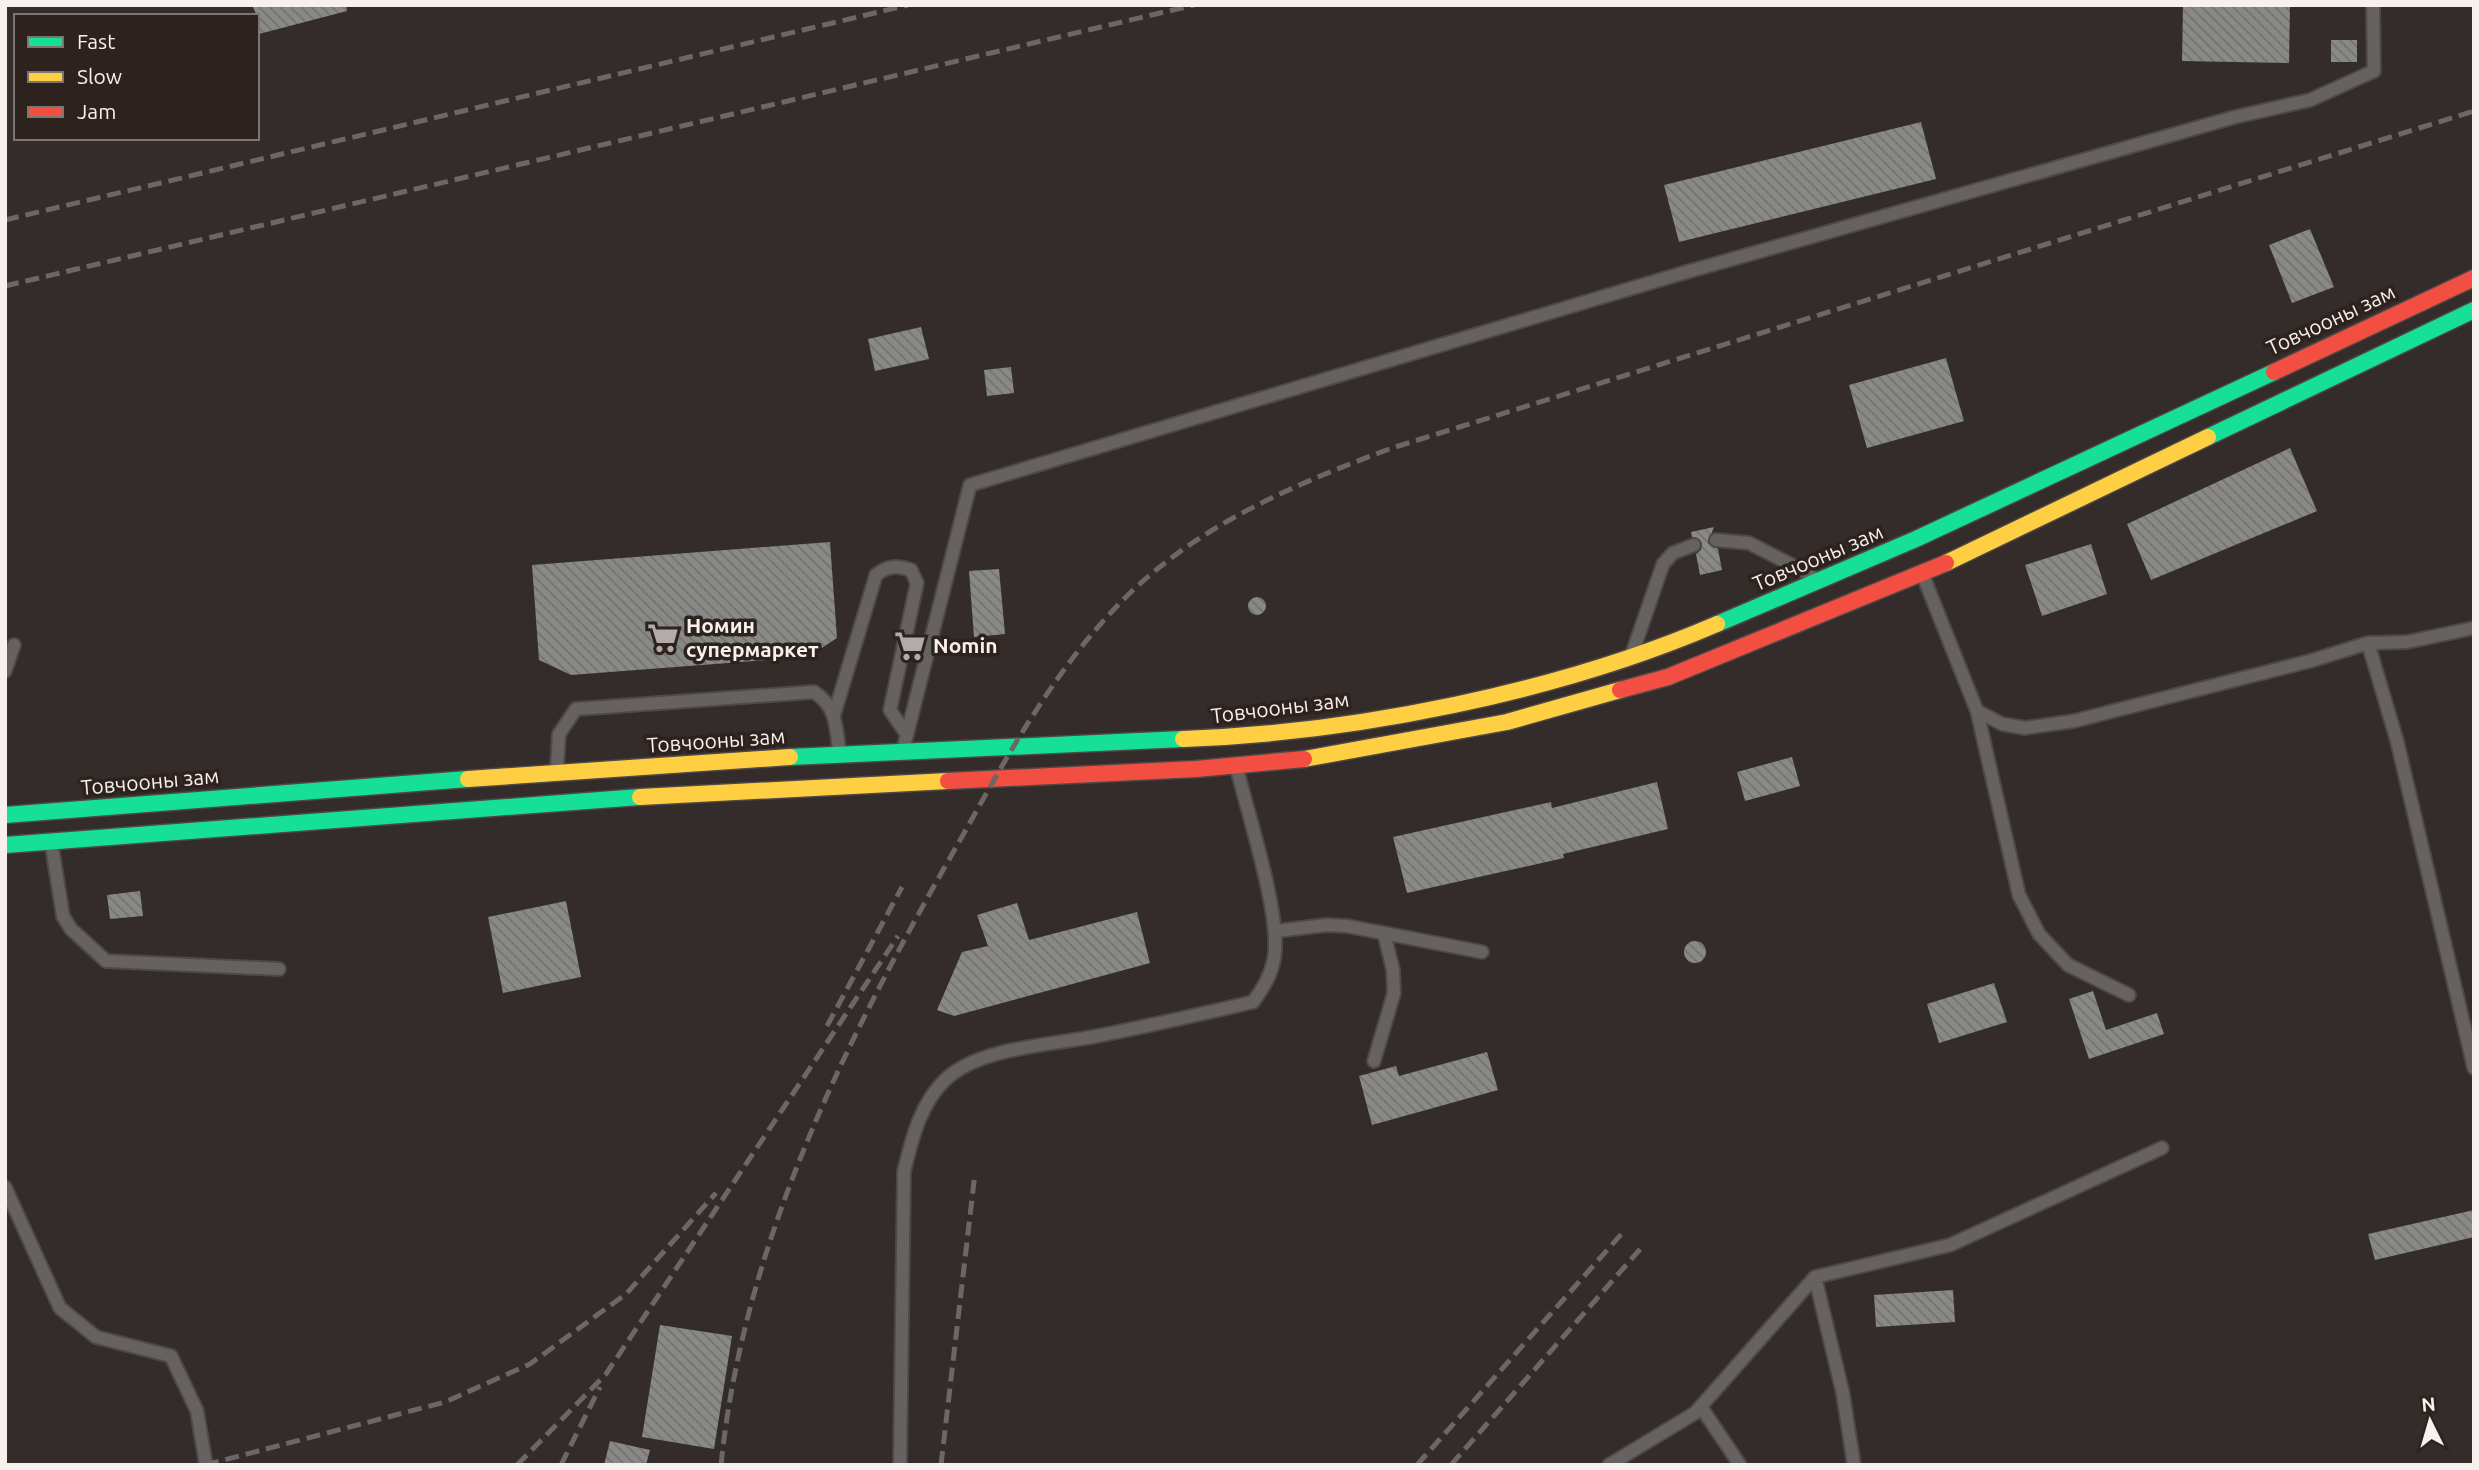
<svg xmlns="http://www.w3.org/2000/svg" width="2479" height="1470" viewBox="0 0 2479 1470" font-family="Ubuntu,sans-serif">
	<defs>
		<pattern id="building-back-hatch" width="6" height="6" patternUnits="userSpaceOnUse" patternTransform="scale(1.75)"><rect width="6" height="6" fill="#898988"/><path d="M-1 5l2 2M0 0l6 6M5-1l2 2" fill="none" stroke="#737271"/></pattern>
	</defs>
	<rect width="100%" height="100%" fill="#332c2a"/>
	<!-- building -->
	<path fill="url(#building-back-hatch)" d="M 252,5 L 346,5 L 347,11 L 259,34 L 257,16 Z
		M 2183,5 L 2290,5 L 2289,63 L 2182,61 Z
		M 2331,40 L 2357,40 L 2357,62 L 2331,62 Z
		M 1921,122 L 1936,179 L 1679,242 L 1664,185 Z
		M 2310,229 L 2334,287 L 2292,303 L 2269,245 Z
		M 921,327 L 929,359 L 875,371 L 868,339 Z
		M 1946,358 L 1964,421 L 1867,448 L 1849,385 Z
		M 1011,367 L 1014,393 L 987,396 L 984,370 Z
		M 2290,448 L 2317,511 L 2151,580 L 2127,524 Z
		M 1714,527 L 1708,543 L 1718,549 L 1722,570 L 1700,575 L 1696,554 L 1701,550 L 1702,543 L 1692,537 L 1691,532 Z
		M 830,542 L 837,638 L 808,657 L 571,675 L 539,660 L 532,565 Z
		M 2091,544 L 2107,594 L 2042,616 L 2025,565 Z
		M 999,569 L 1005,634 L 974,637 L 969,571 Z
		M1248 606a9 9 0 1 1 18 0a9 9 0 1 1-18 0Z
		M 1792,757 L 1800,786 L 1745,801 L 1737,772 Z
		M 1657,782 L 1668,829 L 1563,854 L 1564,858 L 1407,893 L 1393,837 L 1551,802 L 1552,808 Z
		M 140,891 L 143,916 L 110,919 L 107,895 Z
		M 566,901 L 581,977 L 503,993 L 488,917 Z
		M 1017,903 L 1029,940 L 1137,912 L 1150,963 L 954,1016 L 937,1010 L 962,952 L 988,946 L 977,915 Z
		M1684 952a11 11 0 1 1 22 0a11 11 0 1 1-22 0Z
		M 1994,983 L 2007,1022 L 1939,1043 L 1927,1004 Z
		M 2093,991 L 2106,1030 L 2157,1013 L 2164,1034 L 2089,1059 L 2069,999 Z
		M 1487,1052 L 1498,1090 L 1372,1125 L 1359,1076 L 1396,1066 L 1399,1076 Z
		M 2474,1210 L 2474,1237 L 2375,1260 L 2368,1234 Z
		M 1953,1290 L 1955,1322 L 1876,1327 L 1874,1295 Z
		M 660,1325 L 732,1336 L 714,1449 L 642,1437 Z
		M 610,1441 L 650,1450 L 646,1465 L 604,1465 Z"/>
	<g fill="none" stroke-linecap="round" stroke-linejoin="round">
		<defs>
			<path id="lane" d="M 1716,540 L 1749,543 L 1811,575
				M 1924,578 L 1977,711 L 2019,895 L 2039,934 L 2068,965 L 2129,995
				M 2368,643 L 2397,741 L 2474,1068
				M 1633,651 L 1663,564 L 1673,553 L 1694,545
				M 5,671 L 14,645
				M 1977,711 L 2002,724 L 2025,728 L 2074,721 L 2310,661 L 2368,643 L 2407,642 L 2474,628
				M 834,715 L 876,575 C 887,566 897,565 911,570 L 917,583 L 890,710 L 907,735
				M 904,746 L 970,485 L 1683,273 L 2235,117 L 2310,100 L 2374,71 L 2373,5
				M 557,768 L 559,734 L 576,709 L 814,692 C 836,706 836,725 839,750
				M 52,847 L 63,916 L 71,929 L 106,961 L 279,969
				M 1276,931 L 1326,925 L 1347,926 L 1482,952
				M 1374,1061 L 1394,993 L 1393,970 L 1384,933
				M 5,1187 L 60,1308 L 96,1337 L 171,1356 L 197,1411 L 206,1465
				M 1815,1277 L 1843,1394 L 1854,1465
				M 1701,1407 L 1740,1465
				M 900,1465 L 904,1171 C 912,1139 920,1104 945,1080 C 979,1047 1052,1045 1097,1036 C 1149,1026 1201,1014 1253,1002 C 1263,989 1271,976 1274,959 C 1282,918 1248,814 1237,769
				M 1609,1465 L 1695,1413 L 1815,1277 L 1950,1245 L 2162,1148"/>
			<path id="fast" d="M 2208,437 L 2474,310
				M 1717,624 L 1916,539 L 2274,372
				M 790,757 L 1183,739
				M 5,815 L 468,779
				M 5,845 L 640,797"/>
			<path id="slow" d="M 1946,563 L 2208,437
				M 1183,739 C 1355,733 1559,692 1717,624
				M 1304,759 L 1507,722 L 1620,690
				M 468,779 L 790,757
				M 640,797 L 948,781"/>
			<path id="jam" d="M 2274,372 L 2474,278
				M 1620,690 L 1668,677 L 1946,563
				M 948,781 L 1196,769 L 1304,759"/>
		</defs>
		<!-- lane casing -->
		<use href="#lane" stroke="#4e4846" stroke-width="16"/>
		<!-- fast casing -->
		<use href="#fast" stroke="#4e4846" stroke-width="19"/>
		<!-- slow casing -->
		<use href="#slow" stroke="#4e4846" stroke-width="19"/>
		<!-- jam casing -->
		<use href="#jam" stroke="#4e4846" stroke-width="19"/>
		<!-- lane -->
		<use href="#lane" stroke="#656261" stroke-width="12"/>
		<!-- fast -->
		<use href="#fast" stroke="#16e098" stroke-width="16"/>
		<!-- slow -->
		<use href="#slow" stroke="#ffcf43" stroke-width="16"/>
		<!-- jam -->
		<use href="#jam" stroke="#f24e42" stroke-width="16"/>
		<!-- rail -->
		<path stroke="#6a6866" stroke-width="5" stroke-dasharray="14 7" stroke-linecap="butt" d="M 5,220 L 908,5
			M 5,286 L 1194,5
			M 827,1026 L 902,887
			M 205,1465 L 445,1402 L 530,1364 L 626,1294 L 716,1193
			M 517,1465 L 606,1374 L 898,936
			M 561,1465 L 600,1387
			M 721,1465 C 744,1238 851,1030 963,835 C 1011,749 1059,662 1130,593 C 1204,522 1298,483 1392,448 L 2474,111
			M 941,1465 L 975,1173
			M 1417,1465 L 1624,1231
			M 1451,1465 L 1642,1247"/>
	</g>
	<!-- icons -->
	<defs>
		<symbol id="supermarket-bare" viewBox="-9 -9 18 18"><path d="M-6-5.5h2.5l.6 2H6L4.5 2H-2.5L-4.4-4H-6ZM-1.5 3.2a1.3 1.3 0 1 0 .1 0ZM3 3.2a1.3 1.3 0 1 0 .1 0Z" fill="#b3aba9" stroke="#2d221d" stroke-width="2.5" paint-order="stroke"/></symbol>
	</defs>
	<g fill-rule="evenodd">
		<use href="#supermarket-bare" x="641" y="616" width="44" height="44"/>
		<use href="#supermarket-bare" x="888" y="624" width="44" height="44"/>
	</g>
	<g text-anchor="middle" stroke-width="7" stroke-linejoin="round" paint-order="stroke">
		<!-- street labels -->
		<g font-size="21" fill="#f8f0ed" stroke="#2d221d">
			<text transform="translate(2331 320) rotate(-25)" y="7">Товчооны зам</text>
			<text transform="translate(1818 558) rotate(-23)" y="7">Товчооны зам</text>
			<text transform="translate(1280 708) rotate(-7)" y="7">Товчооны зам</text>
			<text transform="translate(716 741) rotate(-4)" y="7">Товчооны зам</text>
			<text transform="translate(150 782) rotate(-5)" y="7">Товчооны зам</text>
		</g>
		<!-- poi labels -->
		<g font-size="21" font-weight="bold" fill="#f8f0ed" stroke="#2d221d" text-anchor="start">
			<text x="686" y="633">Номин<tspan x="686" dy="24">супермаркет</tspan></text>
			<text x="933" y="653">Nomin</text>
		</g>
	</g>
	<!-- border -->
	<rect width="2479" height="1470" fill="none" stroke="#f8f0ed" stroke-width="14"/>
	<!-- legend -->
	<rect x="14" y="14" width="245" height="126" fill="#2d221d" stroke="#7e7470" stroke-width="2"/>
	<rect x="28" y="37" width="35" height="10" fill="#16e098" stroke="#7e7470" stroke-width="2"/>
	<text x="77" y="49" font-size="21" fill="#f8f0ed">Fast</text>
	<rect x="28" y="72" width="35" height="10" fill="#ffcf43" stroke="#7e7470" stroke-width="2"/>
	<text x="77" y="84" font-size="21" fill="#f8f0ed">Slow</text>
	<rect x="28" y="107" width="35" height="10" fill="#f24e42" stroke="#7e7470" stroke-width="2"/>
	<text x="77" y="119" font-size="21" fill="#f8f0ed">Jam</text>
	<!-- north arrow -->
	<g transform="translate(2430 1421) rotate(355)" stroke="#2d221d" stroke-width="5" paint-order="stroke">
	<path d="M0-5L12 26L0 18L-12 26Z" fill="#f8f0ed"/>
	<text y="-10" font-size="19" font-weight="bold" text-anchor="middle" fill="#f8f0ed">N</text>
	</g>
</svg>
